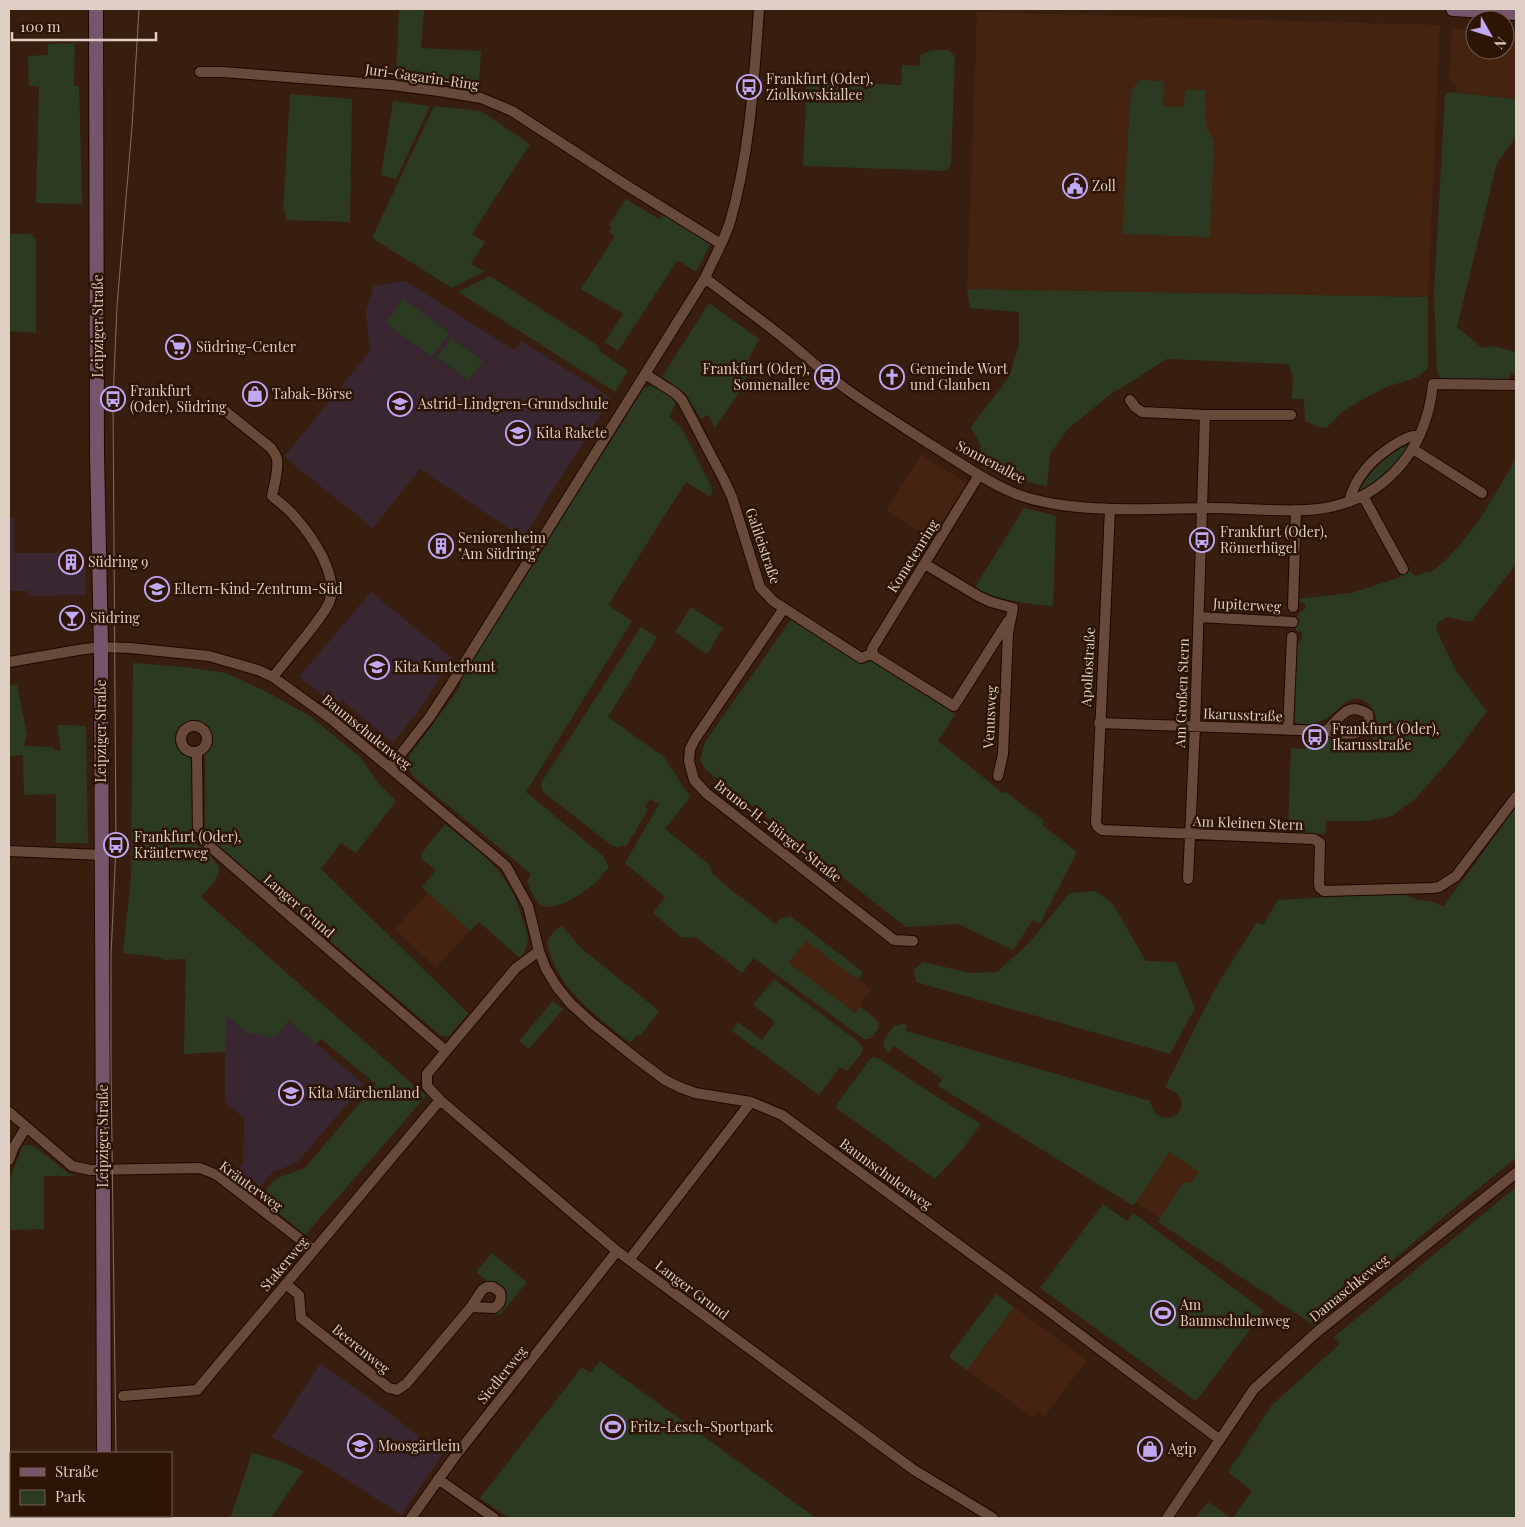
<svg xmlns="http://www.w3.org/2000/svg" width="1525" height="1527" viewBox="0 0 1525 1527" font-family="'Playfair Display',serif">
	<rect width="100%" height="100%" fill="#381e0f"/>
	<!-- built -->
	<path fill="#442310" d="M 977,12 L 1440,25 L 1428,297 L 967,289 Z
		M 1452,28 L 1475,30 L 1475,50 L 1505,50 L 1505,31 L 1516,32 L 1516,99 L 1456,93 L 1455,84 L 1449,80 Z
		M 921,455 L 967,483 L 932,539 L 886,511 Z
		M 428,892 L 470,931 L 436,968 L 395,929 Z
		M 806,941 L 871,989 L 855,1013 L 789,963 Z
		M 1169,1151 L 1200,1172 L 1191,1183 L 1183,1183 L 1161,1218 L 1136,1203 Z
		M 1014,1307 L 1087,1360 L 1044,1417 L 1037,1412 L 1033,1418 L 967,1370 Z"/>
	<!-- education -->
	<path fill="#382731" d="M 405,281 L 514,350 L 522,341 L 611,398 L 523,538 L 420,469 L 373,528 L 284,457 L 370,351 L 366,312 L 373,286 Z
		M 9,518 L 14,518 L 14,553 L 60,553 L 60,567 L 86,567 L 86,595 L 28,596 L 28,591 L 9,591 Z
		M 371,592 L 452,658 L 420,709 L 393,743 L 342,700 L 336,706 L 299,677 Z
		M 225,1014 L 289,1021 L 364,1084 L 297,1163 L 273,1172 L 258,1189 L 253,1189 L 234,1173 L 243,1163 L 244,1118 L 225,1102 Z
		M 320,1364 L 382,1407 L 442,1455 L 401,1515 L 326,1466 L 272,1437 Z"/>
	<!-- green -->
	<path fill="#2d3a22" d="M 399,9 L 424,9 L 421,48 L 481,51 L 479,86 L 466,83 L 396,76 Z
		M 75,43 L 74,86 L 79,86 L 82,204 L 36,203 L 39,86 L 29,86 L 28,56 L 48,55 L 48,44 Z
		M 932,50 L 949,50 L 955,57 L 951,163 L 948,169 L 944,171 L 806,166 L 803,165 L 807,81 L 901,85 L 902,65 L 919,66 L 921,54 Z
		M 1139,80 L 1164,81 L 1163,106 L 1184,107 L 1185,90 L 1205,90 L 1206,127 L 1214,141 L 1210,237 L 1122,234 L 1131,91 Z
		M 1448,92 L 1516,99 L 1516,137 L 1497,163 L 1457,327 L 1482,348 L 1493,346 L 1516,352 L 1516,373 L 1512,373 L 1507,381 L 1440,379 L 1437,372 L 1434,293 L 1445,95 Z
		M 290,94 L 352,99 L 350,222 L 286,220 L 286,211 L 283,211 Z
		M 393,101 L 430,106 L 396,179 L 381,175 Z
		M 434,106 L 481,111 L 530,144 L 472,234 L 485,242 L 471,264 L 484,272 L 452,288 L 372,238 Z
		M 626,199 L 659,219 L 664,213 L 708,241 L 710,245 L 696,272 L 682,263 L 677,261 L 618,351 L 605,342 L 623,314 L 581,289 L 615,236 L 609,232 L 612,227 L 609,225 Z
		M 9,234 L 30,234 L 36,239 L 36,333 L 9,331 Z
		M 490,276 L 597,345 L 602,353 L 628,371 L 615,392 L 458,292 Z
		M 967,289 L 1428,297 L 1428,368 L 1418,377 L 1384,388 L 1367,397 L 1343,411 L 1327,427 L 1321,428 L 1305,421 L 1304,399 L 1292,399 L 1293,376 L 1288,364 L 1167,359 L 1108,396 L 1068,429 L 1050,454 L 1047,486 L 1031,483 L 981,463 L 981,446 L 971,427 L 1009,377 L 1019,345 L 1019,312 L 970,308 Z
		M 403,299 L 450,333 L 432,357 L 386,323 Z
		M 709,303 L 759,339 L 749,358 L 744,385 L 715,428 L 708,415 L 701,419 L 685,393 L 662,377 Z
		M 451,338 L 483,361 L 469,380 L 437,357 Z
		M 650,386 C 659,387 672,394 676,403 L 669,417 L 682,428 L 713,490 L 710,497 L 686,482 L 608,605 L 632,621 L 526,792 L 603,856 L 609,867 C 605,871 602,875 599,879 C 590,889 555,914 541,905 C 535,901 531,889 527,882 L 531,874 L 415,778 C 408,770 407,765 410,755 L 458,690 L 463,675 L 644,388 Z
		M 1410,444 C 1395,466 1380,481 1356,494 C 1372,469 1383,457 1410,444 Z
		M 1516,458 L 1516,564 L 1471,622 L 1447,617 L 1438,623 L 1436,629 L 1456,671 L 1487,711 L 1454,755 L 1415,799 L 1392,816 L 1367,821 L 1326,821 L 1325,834 L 1288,832 L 1291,748 L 1306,749 L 1307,739 L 1326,741 L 1327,737 L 1362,741 L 1369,744 C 1371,740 1376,735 1376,730 C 1379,716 1369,695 1352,699 C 1345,701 1340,708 1334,713 C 1323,722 1307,728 1294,722 L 1293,718 L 1296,644 L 1302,639 L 1302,632 L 1296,631 C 1296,619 1294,616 1305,609 L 1305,604 L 1297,599 L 1351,593 L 1401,577 L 1400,574 L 1408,570 L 1416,576 L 1428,571 L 1430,573 C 1468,545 1493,499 1516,458 Z
		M 1024,508 L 1056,516 L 1053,606 C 1025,604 1000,600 974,589 Z
		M 691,607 L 723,628 L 707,654 L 675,632 Z
		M 792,618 L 861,663 L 871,660 L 955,714 L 938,741 L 1004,794 L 1006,792 L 1044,821 L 1042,825 L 1077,852 L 1040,924 L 1033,920 L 1013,950 L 958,924 L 906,927 L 705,769 L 700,760 L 705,742 Z
		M 641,627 L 657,637 L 608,717 L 664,757 L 690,797 L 665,829 L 709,864 L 713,874 L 730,889 L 776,924 L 779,920 L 790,916 L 863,972 L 858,980 L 806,941 L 789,963 L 855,1013 L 860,1006 L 878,1021 L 879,1028 L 870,1039 L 864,1039 L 754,958 L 742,973 L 697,938 L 681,937 L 653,913 L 665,897 L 625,863 L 659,804 L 650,799 L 645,807 L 648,810 L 627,845 L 617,847 L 610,844 L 543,792 L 541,783 Z
		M 133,663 L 184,667 L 226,673 L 265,691 L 310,716 L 361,758 L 378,783 L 396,801 L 356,853 L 341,843 L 321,869 L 467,1012 L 468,1014 L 449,1036 L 441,1036 L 208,837 L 205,828 L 205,753 L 210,743 L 210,732 L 200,724 L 193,722 C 190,724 185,726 182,728 C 171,739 182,753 192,759 L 192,840 C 198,846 219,861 219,869 C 219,879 207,890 201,897 L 426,1096 L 305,1235 L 262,1199 L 263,1194 L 272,1182 L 280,1177 L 305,1168 L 376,1084 L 321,1039 L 316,1044 L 289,1021 L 274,1038 L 246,1032 L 226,1015 L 225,1052 L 184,1054 L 186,959 L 164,960 L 159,957 L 123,953 L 131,877 Z
		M 17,684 L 27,735 L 24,746 L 52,747 L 56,751 L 61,750 L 57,725 L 86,726 L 88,843 L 56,843 L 56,794 L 24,795 L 23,755 L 9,756 L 9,686 Z
		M 1516,807 L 1516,1158 L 1459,1204 L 1315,1326 L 1158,1222 L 1183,1183 L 1191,1183 L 1199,1172 L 1169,1152 L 1136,1203 L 1132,1205 L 938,1086 L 942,1079 L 894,1046 L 889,1053 C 877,1043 887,1036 894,1026 L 903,1024 L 907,1025 L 906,1031 L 1150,1101 C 1152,1106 1153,1112 1158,1115 C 1166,1121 1179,1117 1181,1107 C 1182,1105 1181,1102 1181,1099 L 1175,1092 L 1165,1087 L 1216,987 L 1257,922 L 1263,925 L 1278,900 L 1383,894 L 1406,895 L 1418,900 L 1429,901 L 1444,906 Z
		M 445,824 C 482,854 509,870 522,918 C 528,937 532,941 520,958 L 479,922 L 470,931 L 422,887 L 436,870 L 422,859 L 421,854 Z
		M 1095,891 L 1113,904 L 1146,961 L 1176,962 L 1195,1008 L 1170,1054 L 916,982 L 914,970 L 923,962 L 970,973 L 997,972 L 1027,945 L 1070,893 Z
		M 562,926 L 581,948 L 659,1011 L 641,1035 L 636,1036 L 630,1043 C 596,1015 555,988 547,942 C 551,935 554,930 562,926 Z
		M 774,979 L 860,1043 L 863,1050 L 861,1054 L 847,1071 L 840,1067 L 819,1095 L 732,1031 L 738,1022 L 762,1040 L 775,1022 L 753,1005 Z
		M 553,1001 L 563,1009 L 529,1049 L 519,1041 Z
		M 874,1057 L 878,1058 L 940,1099 L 981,1124 L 961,1151 L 935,1179 L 835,1107 L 870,1059 Z
		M 26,1145 L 30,1145 L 35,1147 L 68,1173 L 75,1176 L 44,1176 L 44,1229 L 9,1230 L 9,1182 L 22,1147 Z
		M 1516,1187 L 1516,1518 L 1233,1518 L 1252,1491 L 1228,1472 L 1272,1405 L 1340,1344 L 1334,1337 Z
		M 1103,1204 L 1127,1221 L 1133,1213 L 1264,1311 L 1196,1401 L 1040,1288 Z
		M 492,1253 L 527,1282 L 500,1315 L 494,1314 L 503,1305 L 490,1283 L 476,1272 Z
		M 996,1294 L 1014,1307 L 967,1370 L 950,1358 L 950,1355 Z
		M 600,1361 L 816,1518 L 509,1518 L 480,1498 L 582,1367 L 590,1373 Z
		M 252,1453 L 281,1461 L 303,1471 L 271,1518 L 227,1518 L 227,1516 L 231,1516 Z
		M 1208,1502 L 1231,1518 L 1195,1518 Z"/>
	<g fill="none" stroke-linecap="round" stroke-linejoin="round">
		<defs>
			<path id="street" d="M 200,72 L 222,72 L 392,85 L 439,91 L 481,98 L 512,111 L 626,185 L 721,244
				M 705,278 C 730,297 756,316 781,336 C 804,354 825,374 849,391 C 876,410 905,428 933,446 C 960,463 987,482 1016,494 C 1069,514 1146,509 1202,508 C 1237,507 1272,512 1307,510 C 1380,506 1426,454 1433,384 L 1514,385
				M 645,374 L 675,393 L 682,400 L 724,480 L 732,497 L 760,587 L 773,601 L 861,658 L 873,653
				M 1130,400 L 1135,407 L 1142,412 L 1205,415 L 1291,415
				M 225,411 L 271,448 C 273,451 276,455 277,459 C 279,470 274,485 272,496 C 280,503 289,509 295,517 C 312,536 340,576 329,603 C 324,613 316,623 309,632 C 297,647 285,662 273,677
				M 1413,449 L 1482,493
				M 1363,496 L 1403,569
				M 1349,502 C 1355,475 1374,457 1397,443 C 1404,439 1411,435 1419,436
				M 1110,509 L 1096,823 L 1098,827 L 1102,830 L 1314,839 L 1320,843 L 1319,884 L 1320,888 L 1324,891 L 1433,888 L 1439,887 L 1456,876 L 1516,797
				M 925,564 L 978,596 L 991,602 L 1013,608 L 1008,633 L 1003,754 L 998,776
				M 1293,607 L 1296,510
				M 784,608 L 695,739 L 690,749 L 689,761 L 694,780 L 706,793 L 894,940 L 913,941
				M 1199,617 L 1293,622
				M 873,653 L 872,649 L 875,644 L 979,475
				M 873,653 L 874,656 L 954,706 L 1008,621
				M 9,662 L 78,650 L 101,647 L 130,648 L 209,656 L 258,670 L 273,677 L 331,719 L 390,768 L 506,866 L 528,906 L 539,951 L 546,969 L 557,987 L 571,1004 L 592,1023 L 637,1059 L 665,1080 L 679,1087 L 695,1093 L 751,1102 L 782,1115 L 1038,1303 L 1219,1439
				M 1099,723 L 1326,731 C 1343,733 1358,739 1369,724 L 1368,714 C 1347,701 1341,717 1326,731
				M181 739a13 13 0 1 1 26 0a13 13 0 1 1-26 0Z
				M 1288,730 L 1292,637
				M 197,752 L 198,836 L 446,1051
				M 390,768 L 429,718 L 452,683 L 705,278 C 713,260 724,241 730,222 C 750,153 754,80 759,9
				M 9,851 L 102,855
				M 1188,879 L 1195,727 L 1205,415
				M 539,951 L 516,968 L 446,1051 L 427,1074 L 427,1086 L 440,1100 L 617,1251 L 914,1470 L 993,1518
				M 9,1112 L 72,1166 L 90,1170 L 200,1168 L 217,1175 L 314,1250
				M 9,1160 L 14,1147 L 26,1127
				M 629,1260 L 751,1102
				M 286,1284 L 299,1295 L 301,1318 L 389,1388 L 397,1390 L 406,1384 L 471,1307 L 482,1290 L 487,1287 L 493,1287 L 500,1292 C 502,1299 500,1305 494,1308 L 471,1307
				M 123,1396 L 197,1390 L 440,1100
				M 438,1479 L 494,1518
				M 66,1516 L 66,1518
				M 45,1518 L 46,1516
				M 411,1518 L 453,1459 L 617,1251
				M 1167,1518 L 1254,1389 L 1317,1332 L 1516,1173"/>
			<path id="secondary" d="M 96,9 L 97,455 L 101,647 L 104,1453
				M 1453,9 L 1516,13
				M 104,1518 L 104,1516"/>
		</defs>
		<!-- street casing -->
		<use href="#street" stroke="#1e0700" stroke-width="12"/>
		<!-- secondary casing -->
		<use href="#secondary" stroke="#1e0700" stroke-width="16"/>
		<!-- street -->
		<use href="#street" stroke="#674a3a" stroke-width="10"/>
		<!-- secondary -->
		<use href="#secondary" stroke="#745569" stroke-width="14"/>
		<!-- tram -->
		<path stroke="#856f62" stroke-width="1" d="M 116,1453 L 111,1068 L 111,955 L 116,845 L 113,399 L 117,306 L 132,127 L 139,9
			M 121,1516 L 121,1518"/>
	</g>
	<!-- icons -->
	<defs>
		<symbol id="bus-ring" viewBox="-11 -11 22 22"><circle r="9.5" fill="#2d1506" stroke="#c0a8f4" stroke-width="1.5"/><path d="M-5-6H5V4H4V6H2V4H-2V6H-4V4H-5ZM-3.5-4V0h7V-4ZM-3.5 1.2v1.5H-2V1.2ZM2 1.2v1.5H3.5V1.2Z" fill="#c0a8f4"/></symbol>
		<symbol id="civic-ring" viewBox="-11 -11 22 22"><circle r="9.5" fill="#2d1506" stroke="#c0a8f4" stroke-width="1.5"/><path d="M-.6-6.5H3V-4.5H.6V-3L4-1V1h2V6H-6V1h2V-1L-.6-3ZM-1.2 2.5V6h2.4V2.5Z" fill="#c0a8f4"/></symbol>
		<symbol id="supermarket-ring" viewBox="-11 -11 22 22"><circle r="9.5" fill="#2d1506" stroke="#c0a8f4" stroke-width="1.5"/><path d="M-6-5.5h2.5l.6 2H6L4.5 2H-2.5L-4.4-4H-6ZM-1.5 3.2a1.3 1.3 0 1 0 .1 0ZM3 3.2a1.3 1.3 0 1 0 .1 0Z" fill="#c0a8f4"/></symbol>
		<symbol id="church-ring" viewBox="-11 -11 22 22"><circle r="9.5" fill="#2d1506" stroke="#c0a8f4" stroke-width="1.5"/><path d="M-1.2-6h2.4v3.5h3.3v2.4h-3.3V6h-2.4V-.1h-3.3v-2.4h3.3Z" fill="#c0a8f4"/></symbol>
		<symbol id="shop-ring" viewBox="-11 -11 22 22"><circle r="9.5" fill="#2d1506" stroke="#c0a8f4" stroke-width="1.5"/><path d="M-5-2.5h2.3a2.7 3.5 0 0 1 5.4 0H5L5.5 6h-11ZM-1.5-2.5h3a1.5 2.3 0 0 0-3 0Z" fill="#c0a8f4"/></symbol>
		<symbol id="school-ring" viewBox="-11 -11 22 22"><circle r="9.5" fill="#2d1506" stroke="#c0a8f4" stroke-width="1.5"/><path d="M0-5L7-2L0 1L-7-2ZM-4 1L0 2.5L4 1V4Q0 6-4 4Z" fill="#c0a8f4"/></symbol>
		<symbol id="building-ring" viewBox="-11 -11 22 22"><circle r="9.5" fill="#2d1506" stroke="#c0a8f4" stroke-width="1.5"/><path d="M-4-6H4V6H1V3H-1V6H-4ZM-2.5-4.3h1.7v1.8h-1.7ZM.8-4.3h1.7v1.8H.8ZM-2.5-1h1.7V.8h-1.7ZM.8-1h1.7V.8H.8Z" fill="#c0a8f4"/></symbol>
		<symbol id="bar-ring" viewBox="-11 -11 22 22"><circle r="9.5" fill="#2d1506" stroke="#c0a8f4" stroke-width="1.5"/><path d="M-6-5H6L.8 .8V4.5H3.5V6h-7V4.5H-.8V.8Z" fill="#c0a8f4"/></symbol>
		<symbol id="stadium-ring" viewBox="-11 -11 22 22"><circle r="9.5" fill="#2d1506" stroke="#c0a8f4" stroke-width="1.5"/><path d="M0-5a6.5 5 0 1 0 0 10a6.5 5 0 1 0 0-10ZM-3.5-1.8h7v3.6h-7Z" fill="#c0a8f4"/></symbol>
	</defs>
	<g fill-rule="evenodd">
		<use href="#bus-ring" x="735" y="73" width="28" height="28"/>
		<use href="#civic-ring" x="1061" y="172" width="28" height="28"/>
		<use href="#supermarket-ring" x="164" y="333" width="28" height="28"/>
		<use href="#bus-ring" x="813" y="363" width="28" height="28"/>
		<use href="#church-ring" x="878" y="363" width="28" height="28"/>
		<use href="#shop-ring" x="241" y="380" width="28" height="28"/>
		<use href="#bus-ring" x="99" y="385" width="28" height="28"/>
		<use href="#school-ring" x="386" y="390" width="28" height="28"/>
		<use href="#school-ring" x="504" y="419" width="28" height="28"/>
		<use href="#bus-ring" x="1188" y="526" width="28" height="28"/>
		<use href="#building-ring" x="427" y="532" width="28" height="28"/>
		<use href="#building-ring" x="57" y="548" width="28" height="28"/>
		<use href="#school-ring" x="143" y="575" width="28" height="28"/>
		<use href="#bar-ring" x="58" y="604" width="28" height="28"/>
		<use href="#school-ring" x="363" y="653" width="28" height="28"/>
		<use href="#bus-ring" x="1301" y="723" width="28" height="28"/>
		<use href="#bus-ring" x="102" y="831" width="28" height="28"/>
		<use href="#school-ring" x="277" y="1079" width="28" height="28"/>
		<use href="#stadium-ring" x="1149" y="1299" width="28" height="28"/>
		<use href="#stadium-ring" x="599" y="1413" width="28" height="28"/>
		<use href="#school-ring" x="346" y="1432" width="28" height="28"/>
		<use href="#shop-ring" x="1136" y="1435" width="28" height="28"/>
	</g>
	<g text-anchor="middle" stroke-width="5" stroke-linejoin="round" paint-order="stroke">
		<!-- street labels -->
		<g font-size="14" fill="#dfcec4" stroke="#2d1506">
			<text transform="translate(422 77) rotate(8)" y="5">Juri-Gagarin-Ring</text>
			<text transform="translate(98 326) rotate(-90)" y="5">Leipziger Straße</text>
			<text transform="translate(991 462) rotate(28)" y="5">Sonnenallee</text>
			<text transform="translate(763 546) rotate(71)" y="5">Galileistraße</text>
			<text transform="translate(913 556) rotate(-58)" y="5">Kometenring</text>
			<text transform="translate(1247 605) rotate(3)" y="5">Jupiterweg</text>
			<text transform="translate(1088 667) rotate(-87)" y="5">Apollostraße</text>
			<text transform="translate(1182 693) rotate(-88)" y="5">Am Großen Stern</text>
			<text transform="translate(1243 715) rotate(2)" y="5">Ikarusstraße</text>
			<text transform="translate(990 717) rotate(-87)" y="5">Venusweg</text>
			<text transform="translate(101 731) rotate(-90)" y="5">Leipziger Straße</text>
			<text transform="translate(367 732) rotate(39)" y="5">Baumschulenweg</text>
			<text transform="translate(1248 823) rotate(2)" y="5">Am Kleinen Stern</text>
			<text transform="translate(778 831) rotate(38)" y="5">Bruno-H.-Bürgel-Straße</text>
			<text transform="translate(299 906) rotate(41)" y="5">Langer Grund</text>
			<text transform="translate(103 1136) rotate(-90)" y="5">Leipziger Straße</text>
			<text transform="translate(886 1174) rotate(36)" y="5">Baumschulenweg</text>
			<text transform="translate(251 1186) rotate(36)" y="5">Kräuterweg</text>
			<text transform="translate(284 1264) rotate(-50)" y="5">Stakerweg</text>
			<text transform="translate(1349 1288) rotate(-39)" y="5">Damaschkeweg</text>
			<text transform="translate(692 1290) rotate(37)" y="5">Langer Grund</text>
			<text transform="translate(361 1349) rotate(39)" y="5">Beerenweg</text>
			<text transform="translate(502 1375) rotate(-51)" y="5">Siedlerweg</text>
		</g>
		<!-- poi labels -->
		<g font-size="14" fill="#dfcec4" stroke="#2d1506" text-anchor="start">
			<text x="766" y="84">Frankfurt (Oder),<tspan x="766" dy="16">Ziolkowskiallee</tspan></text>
			<text x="1092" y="191">Zoll</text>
			<text x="196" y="352">Südring-Center</text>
			<text x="810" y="374" text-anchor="end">Frankfurt (Oder),<tspan x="810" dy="16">Sonnenallee</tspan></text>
			<text x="910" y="374">Gemeinde Wort<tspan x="910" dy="16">und Glauben</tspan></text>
			<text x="130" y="396">Frankfurt<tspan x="130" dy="16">(Oder), Südring</tspan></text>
			<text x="272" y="399">Tabak-Börse</text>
			<text x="418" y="409">Astrid-Lindgren-Grundschule</text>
			<text x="536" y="438">Kita Rakete</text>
			<text x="1220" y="537">Frankfurt (Oder),<tspan x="1220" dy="16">Römerhügel</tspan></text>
			<text x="458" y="543">Seniorenheim<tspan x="458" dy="16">"Am Südring"</tspan></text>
			<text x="88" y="567">Südring 9</text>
			<text x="174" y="594">Eltern-Kind-Zentrum-Süd</text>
			<text x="90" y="623">Südring</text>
			<text x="394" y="672">Kita Kunterbunt</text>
			<text x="1332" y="734">Frankfurt (Oder),<tspan x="1332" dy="16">Ikarusstraße</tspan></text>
			<text x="134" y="842">Frankfurt (Oder),<tspan x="134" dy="16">Kräuterweg</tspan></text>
			<text x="308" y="1098">Kita Märchenland</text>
			<text x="1180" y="1310">Am<tspan x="1180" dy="16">Baumschulenweg</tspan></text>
			<text x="630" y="1432">Fritz-Lesch-Sportpark</text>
			<text x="378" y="1451">Moosgärtlein</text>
			<text x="1168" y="1454">Agip</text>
		</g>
	</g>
	<!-- border -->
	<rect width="1525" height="1527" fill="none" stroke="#dfcec4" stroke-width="20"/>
	<!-- legend -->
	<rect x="10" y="1452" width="162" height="65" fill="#2d1506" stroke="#745f52"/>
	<rect x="20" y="1468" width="25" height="8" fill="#745569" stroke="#745f52"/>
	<text x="55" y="1477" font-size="15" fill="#dfcec4">Straße</text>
	<rect x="20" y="1490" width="25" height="15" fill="#2d3a22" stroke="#745f52"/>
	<text x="55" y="1502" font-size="15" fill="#dfcec4">Park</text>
	<!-- north arrow -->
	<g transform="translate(1490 35) rotate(129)"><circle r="24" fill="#2d1506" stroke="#745f52"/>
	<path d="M0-4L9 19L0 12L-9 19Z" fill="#c0a8f4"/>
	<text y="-8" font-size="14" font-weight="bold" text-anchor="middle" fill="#dfcec4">N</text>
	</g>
	<!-- scale -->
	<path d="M12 32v8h144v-8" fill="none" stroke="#dfcec4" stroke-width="2.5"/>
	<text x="20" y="32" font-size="15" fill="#dfcec4" stroke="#2d1506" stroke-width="4" paint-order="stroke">100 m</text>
</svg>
